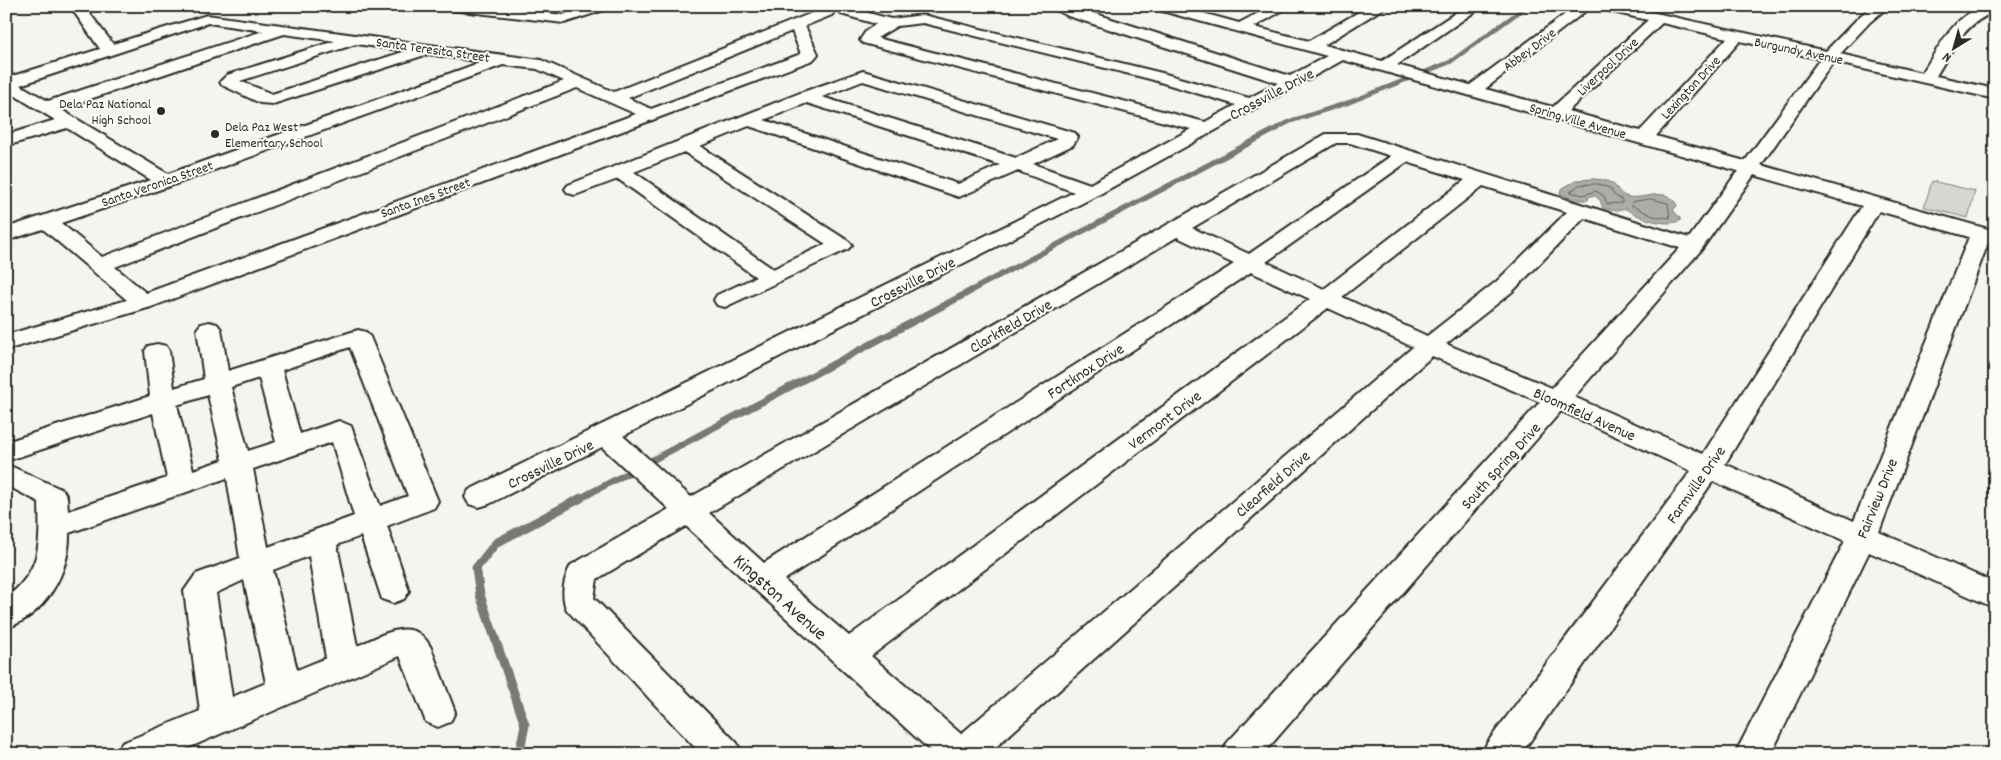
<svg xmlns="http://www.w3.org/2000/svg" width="2001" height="760" viewBox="0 0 2001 760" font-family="Dekko,sans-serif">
	<rect width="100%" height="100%" fill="#f5f4ef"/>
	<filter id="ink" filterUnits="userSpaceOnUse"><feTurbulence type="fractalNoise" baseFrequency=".02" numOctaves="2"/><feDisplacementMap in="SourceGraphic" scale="10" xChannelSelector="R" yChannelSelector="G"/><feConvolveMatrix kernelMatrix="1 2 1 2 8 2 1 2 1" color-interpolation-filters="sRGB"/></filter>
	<g filter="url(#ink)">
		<!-- green -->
		<path fill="#d7d6d2" stroke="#81807e" d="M 1932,181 L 1975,191 L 1968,218 L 1924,207 Z"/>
		<!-- water -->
		<path fill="#adaca9" stroke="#797877" d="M 1592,179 C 1599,179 1610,180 1615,186 C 1620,191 1620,195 1629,197 C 1644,200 1669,185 1677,206 L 1673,210 L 1680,218 L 1680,221 C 1664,227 1639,218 1626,209 L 1617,211 L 1603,208 L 1600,200 L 1595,196 L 1589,196 L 1588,200 L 1575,200 L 1560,194 L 1561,189 L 1577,180 Z"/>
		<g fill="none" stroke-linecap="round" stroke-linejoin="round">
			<!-- shore -->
			<path stroke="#5f5f5d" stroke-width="1" d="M 1598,184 L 1610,188 L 1614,195 L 1622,200 L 1622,203 L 1607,204 L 1604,196 L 1596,191 L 1583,195 L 1570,192 L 1579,185 Z
				M 1651,199 L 1668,203 L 1670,218 L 1653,216 L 1631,205 L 1632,202 Z"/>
			<!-- stream-far3 -->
			<path stroke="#797877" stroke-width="4.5" d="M 1275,129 L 1291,121 L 1350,102 L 1450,62 L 1527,6"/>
			<!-- stream-far2 -->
			<path stroke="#797877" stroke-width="5.5" d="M 968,292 L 1278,128"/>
			<!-- stream-far1 -->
			<path stroke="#797877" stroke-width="7" d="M 579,499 L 971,291"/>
			<!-- stream -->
			<path stroke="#797877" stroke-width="9" d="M 519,754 L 525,725 L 480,595 L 476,568 L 496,543 L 581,498"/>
			<defs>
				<path id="minor" d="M 70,6 L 84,6 L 113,44 L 207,15 L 541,60 L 614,92 L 822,9 L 832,9 L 834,12 L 832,15 L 805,26 L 818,54 L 813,60 L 151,307 L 6,350 L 6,335 L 127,300 L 43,229 L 6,241 L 6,228 L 151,180 L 67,128 L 6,146 L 6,135 L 55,120 L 6,90 L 6,78 L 100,49 ZM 208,23 L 263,31 L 48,101 L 20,85 ZM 792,31 L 801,54 L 651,109 L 628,98 ZM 284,34 L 335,41 L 227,75 L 220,82 L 222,85 L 260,103 L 273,104 L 428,54 L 482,62 L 168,174 L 60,109 ZM 356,44 L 406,51 L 272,94 L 240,81 ZM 503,65 L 537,69 L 564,81 L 102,257 L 61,223 L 173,185 ZM 577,88 L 636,114 L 146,293 L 115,267 Z
					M 445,6 L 491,6 L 563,15 L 587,6 L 609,6 L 607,9 L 564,23 L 452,10 Z
					M 1057,6 L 1071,6 L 1290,76 L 1327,56 L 1155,9 L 1153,6 L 1177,6 L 1239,23 L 1272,6 L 1290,6 L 1254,27 L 1309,41 L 1369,6 L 1387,6 L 1324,45 L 1382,61 L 1466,6 L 1483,6 L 1397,65 L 1470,85 L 1576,6 L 1592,6 L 1485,89 L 1553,107 L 1648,20 L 1599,9 L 1597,6 L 1624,6 L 1826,51 L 1860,16 L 1873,6 L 1889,6 L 1870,22 L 1840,54 L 1922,73 C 1941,45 1957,6 1995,6 L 1995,12 C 1965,22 1952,50 1936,76 L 1995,89 L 1995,99 L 1833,62 L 1761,165 L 1995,231 L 1995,244 L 1988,243 L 1879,532 L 1995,583 L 1995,608 L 1869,552 L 1771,754 L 1735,754 L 1845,541 L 1713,481 L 1521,754 L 1482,754 L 1487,743 L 1691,471 L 1561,411 L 1263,754 L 1222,754 L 1227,743 L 1540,402 L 1432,356 L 988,754 L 934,754 L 686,526 L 597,579 L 594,598 L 737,743 L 742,754 L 701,754 L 567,610 C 560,596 564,578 571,565 L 669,509 L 602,447 L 489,504 L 479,507 L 469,504 L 465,497 L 469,490 L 1074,192 L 1018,171 L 959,197 L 749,126 L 700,146 L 848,241 L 852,245 L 848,249 L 725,307 L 717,305 L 714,300 L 717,295 L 756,277 L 618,179 L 575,195 L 568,193 L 565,189 L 568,185 L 800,93 L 863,71 L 1075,133 L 1078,137 L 1073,145 L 1033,164 L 1090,184 L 1191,129 L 863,43 L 860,40 L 866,31 L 876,24 L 841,14 L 839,11 L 841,8 L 846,7 L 891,19 L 923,15 L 1162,73 L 1249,98 L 1278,83 L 1068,16 L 1058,11 ZM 923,23 L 1150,79 L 1236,105 L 1205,122 L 877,38 L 897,26 ZM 1662,23 L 1727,38 L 1640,131 L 1568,111 ZM 1740,41 L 1820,59 L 1745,161 L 1656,136 ZM 1343,60 L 1738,171 L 1689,238 L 1357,134 L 1326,134 L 691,497 L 623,436 L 1098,195 ZM 863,81 L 1057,139 L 1016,158 L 822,97 ZM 807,103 L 1000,165 L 958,184 L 764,120 ZM 1336,143 L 1350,143 L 1391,156 L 1249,254 L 1192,228 ZM 684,152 L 826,244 L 773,269 L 634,172 ZM 1407,162 L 1465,180 L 1324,289 L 1266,262 ZM 1754,175 L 1862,206 L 1703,454 L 1574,397 L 1701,250 ZM 1483,186 L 1567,212 L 1497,281 L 1427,336 L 1342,297 ZM 1879,211 L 1969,237 L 1854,521 L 1725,464 ZM 1584,218 L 1680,248 L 1552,388 L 1446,344 L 1513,291 ZM 1177,237 L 1234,264 L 764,563 L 709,513 ZM 1251,272 L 1310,299 L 849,636 L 784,580 ZM 1328,308 L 1413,347 L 961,734 L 871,656 Z
					M 209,322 L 217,324 L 221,329 L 228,371 L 358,330 L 366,332 L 370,337 L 438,501 L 434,508 L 387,526 L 409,591 L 404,599 L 393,603 L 382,599 L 361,536 L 337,545 L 357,646 C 383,635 414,614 431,648 L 455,712 L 450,722 L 438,727 L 426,722 L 400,656 L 174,754 L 117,754 L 122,743 L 200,711 L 184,591 L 196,574 L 240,558 L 227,478 L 69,533 C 70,572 45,616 6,628 L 6,598 C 42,570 40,544 39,502 L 6,485 L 6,464 L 63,490 L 67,497 L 68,511 L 167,478 L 153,413 L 6,461 L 6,442 L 150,396 L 145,351 L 148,346 L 157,344 L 166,346 L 169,351 L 174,388 L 204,379 L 197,329 L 201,324 ZM 350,347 L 408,496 L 380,506 L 351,426 L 339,421 L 300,434 L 282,370 ZM 259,378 L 276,442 L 248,451 L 231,387 ZM 208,395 L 223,460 L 193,470 L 177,405 ZM 332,442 L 354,516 L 268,547 L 253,469 ZM 309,556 L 326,658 L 297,670 L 273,570 ZM 244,580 L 266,683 L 232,697 L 216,593 Z"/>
			</defs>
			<!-- minor casing -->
			<use href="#minor" stroke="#2b2b2b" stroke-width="4"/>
			<!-- minor -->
			<use href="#minor" fill="#fdfcf7" fill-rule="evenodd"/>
		</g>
	</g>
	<!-- markers -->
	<g fill="#2b2b2b" stroke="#fdfcf7" stroke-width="2">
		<circle cx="161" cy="111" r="5"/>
		<circle cx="215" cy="134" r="5"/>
	</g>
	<g text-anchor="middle" stroke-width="4" stroke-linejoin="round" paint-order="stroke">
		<!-- far-street labels -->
		<g font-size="14" fill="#2b2b2b" stroke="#fdfcf7">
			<text transform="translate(433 49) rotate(8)" y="5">Santa Teresita Street</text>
			<text transform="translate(1529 49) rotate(-37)" y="5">Abbey Drive</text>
			<text transform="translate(1799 50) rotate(12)" y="5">Burgundy Avenue</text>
			<text transform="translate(1607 66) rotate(-43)" y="5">Liverpool Drive</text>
			<text transform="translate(1690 87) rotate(-47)" y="5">Lexington Drive</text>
			<text transform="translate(1578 120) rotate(16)" y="5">Spring Ville Avenue</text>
			<text transform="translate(157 183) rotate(-19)" y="5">Santa Veronica Street</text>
			<text transform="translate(425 197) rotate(-20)" y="5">Santa Ines Street</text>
		</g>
		<!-- far-poi labels -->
		<g font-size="14" fill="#2b2b2b" stroke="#fdfcf7" text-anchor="end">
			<text x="151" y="108">Dela Paz National<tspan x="151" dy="16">High School</tspan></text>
			<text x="225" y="131" text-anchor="start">Dela Paz West<tspan x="225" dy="16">Elementary School</tspan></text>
		</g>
		<!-- street labels -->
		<g font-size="16" fill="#2b2b2b" stroke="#fdfcf7">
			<text transform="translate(1271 93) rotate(-28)" y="6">Crossville Drive</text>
			<text transform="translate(912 281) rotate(-27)" y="6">Crossville Drive</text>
			<text transform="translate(1010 325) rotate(-30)" y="6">Clarkfield Drive</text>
			<text transform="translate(1085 370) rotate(-33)" y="6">Fortknox Drive</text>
			<text transform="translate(1585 413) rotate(24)" y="6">Bloomfield Avenue</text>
			<text transform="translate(1164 419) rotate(-37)" y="6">Vermont Drive</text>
			<text transform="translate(550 463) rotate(-26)" y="6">Crossville Drive</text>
			<text transform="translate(1500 465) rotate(-48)" y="6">South Spring Drive</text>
			<text transform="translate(1272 483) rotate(-41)" y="6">Clearfield Drive</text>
			<text transform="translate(1695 484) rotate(-55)" y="6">Farmville Drive</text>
			<text transform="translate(1876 498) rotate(-68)" y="6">Fairview Drive</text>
		</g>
		<!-- near-street labels -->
		<g font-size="19" fill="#2b2b2b" stroke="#fdfcf7">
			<text transform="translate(781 596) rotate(42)" y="7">Kingston Avenue</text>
		</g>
	</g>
	<!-- margin -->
	<rect width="2001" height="760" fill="none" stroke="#fdfcf7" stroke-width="25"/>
	<rect x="12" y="12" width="1976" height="735" fill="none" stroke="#2b2b2b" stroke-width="2" filter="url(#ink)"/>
	<!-- north arrow -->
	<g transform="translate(1954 48) rotate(217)" stroke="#fdfcf7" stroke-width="4" paint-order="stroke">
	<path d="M0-4L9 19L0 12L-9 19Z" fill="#2b2b2b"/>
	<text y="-8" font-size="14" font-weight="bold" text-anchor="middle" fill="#2b2b2b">N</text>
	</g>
</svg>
